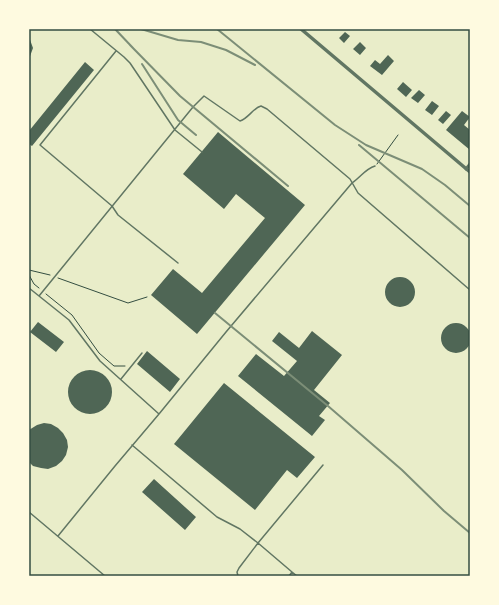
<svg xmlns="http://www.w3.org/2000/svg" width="499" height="605" viewBox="0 0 499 605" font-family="'Nunito Sans',sans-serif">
	<rect width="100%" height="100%" fill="#e9edc9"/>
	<!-- building -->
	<path fill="#4f6655" d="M 345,32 L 350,36 L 344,43 L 339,38 Z
		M 29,37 L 33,48 L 29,59 Z
		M 360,42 L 366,48 L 360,55 L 353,49 Z
		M 388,55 L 394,61 L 382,75 L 370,66 L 375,60 L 380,64 Z
		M 85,62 L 94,70 L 32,146 L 29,144 L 29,131 Z
		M 403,82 L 412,90 L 406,97 L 397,89 Z
		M 419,90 L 425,95 L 418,103 L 411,98 Z
		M 432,101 L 439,106 L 432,115 L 425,110 Z
		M 446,111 L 451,115 L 443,124 L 438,120 Z
		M 462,111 L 470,117 L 464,125 L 470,130 L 470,150 L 446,130 Z
		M 218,132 L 305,205 L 197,334 L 151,295 L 173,269 L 202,293 L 265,218 L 236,194 L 224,209 L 183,174 Z
		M385 292a15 15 0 1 1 30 0a15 15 0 1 1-30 0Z
		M 38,322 L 64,342 L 56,352 L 30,332 Z
		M441 338a15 15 0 1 1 30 0a15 15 0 1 1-30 0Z
		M 312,331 L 342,355 L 314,390 L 330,403 L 319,416 L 325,420 L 312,436 L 238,376 L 256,354 L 284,376 L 297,361 L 272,341 L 279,332 L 299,348 Z
		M 147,351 L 180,379 L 170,392 L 137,364 Z
		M68 392a22 22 0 1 1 44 0a22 22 0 1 1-44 0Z
		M 224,383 L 315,457 L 297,478 L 287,470 L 255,510 L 174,444 Z
		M 44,423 L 51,424 L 58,428 L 63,433 L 67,440 L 68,447 L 66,455 L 62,461 L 56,466 L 48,469 L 41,468 L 33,466 L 29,462 L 29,430 L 37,425 Z
		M 154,479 L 196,517 L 185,530 L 142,492 Z"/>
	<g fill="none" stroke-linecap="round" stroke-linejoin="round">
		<!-- path -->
		<path stroke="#344e41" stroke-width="1" d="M 377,164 L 398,135
			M 29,270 L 50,275
			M 29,275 L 34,284 L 39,288
			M 58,278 L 128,303 L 147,297
			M 46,294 L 72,315 L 99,353 L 107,360 L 114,366 L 125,366"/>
		<!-- service -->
		<path stroke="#617663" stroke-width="1.5" d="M 90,29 L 124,57 L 130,63 L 175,130 L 202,152
			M 116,51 L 40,145 L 112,206 L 118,215 L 178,263
			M 29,288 L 69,320 L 100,361 L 159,414 L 115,466 L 58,536
			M 39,296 L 193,107 L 204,96 L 240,121 C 249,118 253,108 261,106 L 267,109 L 350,179 L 358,193 L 470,290
			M 121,379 L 142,353
			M 159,414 L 226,332 L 352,183 C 361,177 365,169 375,166
			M 132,445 L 217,517 L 240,529 L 258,543 L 239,568 L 237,572 L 238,576
			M 29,512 L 105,576
			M 292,572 L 258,543 L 323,465
			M 289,576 L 292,572 L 297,576"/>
		<!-- minor -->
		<path stroke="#617663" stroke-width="3" d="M 466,169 L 470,164"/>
		<!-- tertiary -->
		<path stroke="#617663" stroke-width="3.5" d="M 301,29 L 470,172"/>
		<!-- rail -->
		<path stroke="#7c8e77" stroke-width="2" d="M 115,29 L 133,48
			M 141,29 L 178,40 L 201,42 L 226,50 L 255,65
			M 217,29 L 335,125 L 366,145 L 422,169 L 445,185 L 470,206
			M 130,45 L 180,96 L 288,186
			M 142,64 L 178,120 L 196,135
			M 359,145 L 470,238
			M 215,313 L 328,406 L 402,470 L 444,511 L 470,533"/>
	</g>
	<!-- border -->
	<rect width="499" height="605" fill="none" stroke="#fefae0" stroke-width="60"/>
	<rect x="30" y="30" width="439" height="545" fill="none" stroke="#344e41" stroke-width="1.5"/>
</svg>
